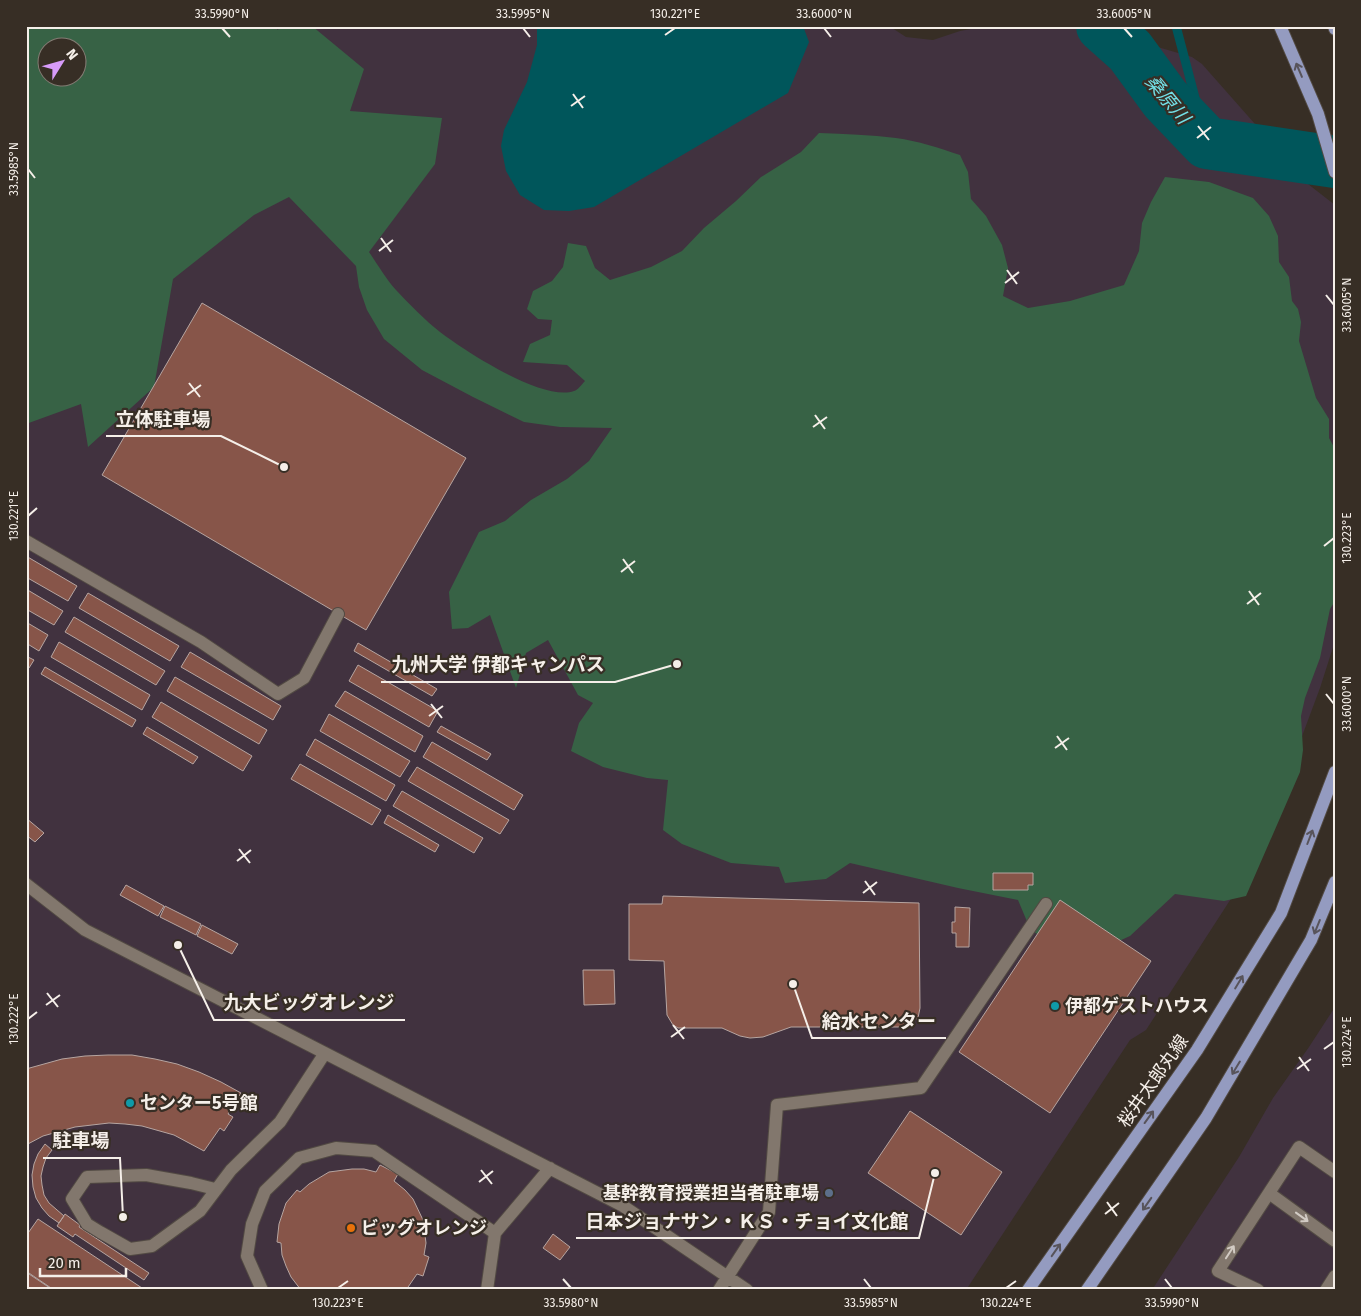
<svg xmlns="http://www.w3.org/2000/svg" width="1361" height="1316" viewBox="0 0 1361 1316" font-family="'Fira Sans','Noto Sans JP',sans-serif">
	<rect width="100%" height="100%" fill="#372e25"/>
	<!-- education -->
	<path fill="#41323f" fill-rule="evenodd" d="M 26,26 L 889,26 L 906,37 L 933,40 L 960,31 L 987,26 L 1089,27 L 1192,57 L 1202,64 L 1308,184 L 1335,205 L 1335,641 L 1320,688 L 1263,841 L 1247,874 L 1146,1030 L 1130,1040 L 966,1290 L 26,1290 ZM 48,48 L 78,48 L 78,78 L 48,78 Z
		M 1335,1007 L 1335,1290 L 1152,1290 L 1239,1157 L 1273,1098 L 1309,1047 Z"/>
	<!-- green -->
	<path fill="#376245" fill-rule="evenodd" d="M 26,26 L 273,26 L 278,30 L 279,26 L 312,26 L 364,69 L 350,111 L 442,118 L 435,164 L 369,252 C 378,265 386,279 396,290 C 408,303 426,321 440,332 C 465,351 543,402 574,391 C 578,390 582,384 585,381 L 567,365 L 523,362 L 530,344 L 550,335 L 552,320 L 538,319 L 527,309 L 533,291 L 552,281 L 563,267 L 568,243 L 586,246 L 595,268 L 610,280 L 651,267 L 682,251 L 704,228 L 736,201 L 761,177 L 801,152 L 819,133 C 845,134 871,135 896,138 C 918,141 939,148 960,155 L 968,172 L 971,199 L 986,216 L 1002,245 L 1008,268 L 1003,296 L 1028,308 L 1070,301 L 1124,285 L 1139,251 L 1142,223 L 1151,202 L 1165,177 L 1209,182 L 1253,198 L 1269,216 L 1278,236 L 1279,262 L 1289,277 L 1292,301 L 1298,309 L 1301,322 L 1299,341 L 1316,398 L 1329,419 L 1329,438 L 1335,449 L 1335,601 L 1330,609 L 1320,658 L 1305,698 L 1301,716 L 1303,750 L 1300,772 L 1246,896 L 1224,901 L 1175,894 L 1130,936 L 1108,946 L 1066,947 L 1031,931 L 1018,900 L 958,888 L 850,863 L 826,879 L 785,883 L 779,867 L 731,863 L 682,844 L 663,830 L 668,780 L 647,778 L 603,767 L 571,751 L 579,723 L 593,703 L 578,695 L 548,640 L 526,653 L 516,688 L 490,615 L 468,628 L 452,629 L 449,592 L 479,532 L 505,521 L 531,500 L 567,479 L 589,461 L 612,428 L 560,427 L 524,422 L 473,397 L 422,370 L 384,339 L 367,310 L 359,287 L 356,266 L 289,197 L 254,215 L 173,279 L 154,387 L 88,447 L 81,404 L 26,424 ZM 48,48 L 78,48 L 78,78 L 48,78 Z"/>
	<!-- water -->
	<path fill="#00565b" d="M 537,26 L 803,26 L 809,42 L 788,93 L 594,207 L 569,211 L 544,210 L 520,195 L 506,171 L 501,146 L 504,130 L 527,82 L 537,45 Z"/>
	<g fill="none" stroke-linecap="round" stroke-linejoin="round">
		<!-- stream -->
		<path stroke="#00565b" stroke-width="9" d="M 1176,26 L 1207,143"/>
		<!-- river -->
		<path stroke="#00565b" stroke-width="52" d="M 1102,26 L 1130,51 L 1165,99 L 1207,143 L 1335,162"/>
	</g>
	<!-- building -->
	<path fill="#875549" stroke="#b6a5a1" d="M 202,303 L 466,458 L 366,630 L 102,475 Z
		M 26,556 L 77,586 L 68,601 L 26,577 Z
		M 26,589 L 63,611 L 54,625 L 26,609 Z
		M 88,593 L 179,646 L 170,661 L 79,608 Z
		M 74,617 L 165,671 L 156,685 L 65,632 Z
		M 26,622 L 48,635 L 39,651 L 26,643 Z
		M 59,642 L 150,695 L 142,710 L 51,657 Z
		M 358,643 L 437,689 L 432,696 L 354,651 Z
		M 190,652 L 281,706 L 273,720 L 181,667 Z
		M 26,656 L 34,660 L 29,668 L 26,666 Z
		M 358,665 L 438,711 L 429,727 L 349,681 Z
		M 45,667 L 136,720 L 132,727 L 41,674 Z
		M 175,677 L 267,730 L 259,744 L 167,691 Z
		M 345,691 L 423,736 L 415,752 L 335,706 Z
		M 161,702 L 252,756 L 243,771 L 152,717 Z
		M 329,714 L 410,761 L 400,777 L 320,731 Z
		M 441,726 L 491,754 L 487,760 L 437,732 Z
		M 147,727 L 198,757 L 193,764 L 143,734 Z
		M 315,739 L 395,785 L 386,801 L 306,755 Z
		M 432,742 L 523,795 L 514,810 L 423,757 Z
		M 300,764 L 381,810 L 372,825 L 291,779 Z
		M 417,767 L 509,820 L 500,834 L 408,781 Z
		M 402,791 L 483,838 L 474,853 L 393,806 Z
		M 388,815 L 439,845 L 435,852 L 384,823 Z
		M 26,818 L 44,833 L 35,842 L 26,835 Z
		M 993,873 L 1033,873 L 1033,885 L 1028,885 L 1028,890 L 993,890 Z
		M 126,885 L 164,906 L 158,916 L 120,895 Z
		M 663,896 L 919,903 L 920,1008 L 918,1018 L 903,1027 L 791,1027 L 763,1037 L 750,1038 L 740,1036 L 722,1028 L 678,1028 L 673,1025 L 667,1015 L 664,961 L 629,960 L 629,904 L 662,904 Z
		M 1060,900 L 1151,961 L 1050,1113 L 959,1052 Z
		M 165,906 L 201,924 L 196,935 L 160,917 Z
		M 955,907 L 970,908 L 969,947 L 956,947 L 956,933 L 952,933 L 952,922 L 955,922 Z
		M 202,925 L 238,944 L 232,954 L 197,936 Z
		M 583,970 L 614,970 L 615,1004 L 584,1005 Z
		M 108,1055 L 132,1055 L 155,1059 L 177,1064 L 199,1072 L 221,1082 L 241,1093 L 228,1114 L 233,1117 L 224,1131 L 220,1128 L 204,1151 L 174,1135 L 142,1126 L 125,1124 L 109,1123 L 75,1127 L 43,1136 L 26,1145 L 26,1069 L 62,1059 L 85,1056 Z
		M 910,1111 L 1002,1172 L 961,1235 L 868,1173 Z
		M 45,1144 L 52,1150 L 46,1158 L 43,1167 L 41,1176 L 42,1185 L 44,1195 L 49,1203 L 64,1216 L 59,1223 L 49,1216 L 42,1208 L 36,1198 L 33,1187 L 32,1175 L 34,1164 L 38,1154 Z
		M 380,1165 L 398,1174 L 394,1181 L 405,1190 L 413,1199 L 423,1220 L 426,1243 L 424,1255 L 429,1257 L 423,1276 L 417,1274 L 406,1290 L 301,1290 L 291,1277 L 286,1266 L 282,1255 L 281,1243 L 277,1242 L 279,1224 L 286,1203 L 297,1190 L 300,1192 L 309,1184 L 329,1172 L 352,1169 L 364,1169 L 376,1172 Z
		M 65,1214 L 80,1225 L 79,1227 L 149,1273 L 144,1280 L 75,1234 L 73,1237 L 57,1226 Z
		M 38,1219 L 142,1288 L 141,1290 L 54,1290 L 26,1271 L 26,1236 Z
		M 553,1234 L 570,1247 L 560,1260 L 543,1248 Z
		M 26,1272 L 53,1290 L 29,1290 L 26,1288 Z"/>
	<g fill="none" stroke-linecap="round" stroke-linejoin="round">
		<defs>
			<path id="minor" d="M 26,541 L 201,642 L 278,694 L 304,678 L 338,614
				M 26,884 L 85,930 L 623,1206 L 747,1290
				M 215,1189 L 191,1183 L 146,1175 L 87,1177 L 72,1199 L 87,1224 L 100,1232 L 130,1249 L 152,1246 L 200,1211 L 231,1170 L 280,1122 L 325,1053
				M 1269,1193 L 1335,1241
				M 262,1290 L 247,1256 L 252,1224 L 265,1191 L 299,1158 L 336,1148 L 374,1151 L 495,1233
				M 487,1290 L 495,1233 L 550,1168
				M 719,1290 L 769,1212 L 777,1105 L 921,1088 L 1046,904
				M 1258,1290 L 1218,1271 L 1299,1147 L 1335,1172
				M 1326,1290 L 1335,1276"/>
			<path id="major" d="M 1280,26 L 1318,114 L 1335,172
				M 1334,26 L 1335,29
				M 1028,1290 L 1197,1050 L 1281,913 L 1335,772
				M 1087,1290 L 1206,1118 L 1311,940 L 1335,882"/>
		</defs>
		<!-- minor casing -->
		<use href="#minor" stroke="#524a43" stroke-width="14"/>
		<!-- major casing -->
		<use href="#major" stroke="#524a43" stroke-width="14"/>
		<!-- minor -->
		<use href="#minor" stroke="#82776d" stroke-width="12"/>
		<!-- major -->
		<use href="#major" stroke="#949bc0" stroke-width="12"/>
	</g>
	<!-- one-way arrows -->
	<defs><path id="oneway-shaft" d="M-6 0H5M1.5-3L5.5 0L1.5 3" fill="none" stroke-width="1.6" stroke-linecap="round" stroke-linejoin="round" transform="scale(1.25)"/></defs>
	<g stroke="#58545b">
		<use href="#oneway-shaft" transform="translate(1299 70) rotate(-113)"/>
		<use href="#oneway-shaft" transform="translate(1310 837) rotate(-69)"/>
		<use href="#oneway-shaft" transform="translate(1317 927) rotate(112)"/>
		<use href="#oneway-shaft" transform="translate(1239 982) rotate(-59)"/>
		<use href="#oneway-shaft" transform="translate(1236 1068) rotate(121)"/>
		<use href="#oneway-shaft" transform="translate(1149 1117) rotate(-54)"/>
		<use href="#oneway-shaft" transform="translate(1147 1204) rotate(125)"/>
		<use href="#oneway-shaft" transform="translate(1056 1250) rotate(-55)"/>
	</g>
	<g stroke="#d2cbc4">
		<use href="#oneway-shaft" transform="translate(1302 1217) rotate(36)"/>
		<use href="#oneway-shaft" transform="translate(1230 1252) rotate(-57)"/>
	</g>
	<!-- ticks -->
	<path fill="none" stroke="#f5efe9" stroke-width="2" d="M 222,28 L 230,37M 523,28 L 530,37M 824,28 L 831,37M 1124,28 L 1132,37M 665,35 L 675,28M 573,94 L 583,108M 571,106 L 585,96M 1198,126 L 1209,140M 1197,138 L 1211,127M 28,169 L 35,178M 381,238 L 391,252M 379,251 L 393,240M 1007,270 L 1017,284M 1005,283 L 1019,272M 1326,295 L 1334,305M 189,383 L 200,397M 187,395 L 201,385M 815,415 L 825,429M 813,427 L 827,417M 28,516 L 37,508M 1324,546 L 1334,538M 623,559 L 633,573M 621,572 L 635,561M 1249,591 L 1259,605M 1247,604 L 1261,593M 1326,694 L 1334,704M 431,704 L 442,718M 429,716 L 443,706M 1057,736 L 1067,750M 1055,748 L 1069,738M 239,849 L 250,863M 237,861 L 251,850M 865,881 L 875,895M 863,893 L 877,882M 47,993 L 58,1007M 46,1005 L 60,995M 28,1019 L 37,1012M 673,1025 L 684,1039M 671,1037 L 685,1027M 1324,1049 L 1334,1042M 1299,1057 L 1309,1071M 1297,1069 L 1311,1059M 481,1170 L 492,1184M 479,1182 L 493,1171M 1107,1202 L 1117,1216M 1105,1214 L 1119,1203M 563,1279 L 571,1288M 864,1279 L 871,1288M 1165,1279 L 1172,1288M 338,1288 L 348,1281M 1006,1288 L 1016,1281"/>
	<!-- markers -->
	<g fill="#0f9aa8" stroke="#372e25" stroke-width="2">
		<circle cx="1055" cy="1006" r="5"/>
		<circle cx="130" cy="1103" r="5"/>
	</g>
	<circle fill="#5c6f8a" stroke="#372e25" stroke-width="2" cx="829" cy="1193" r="5"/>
	<circle fill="#e8710a" stroke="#372e25" stroke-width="2" cx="351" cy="1228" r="5"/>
	<g text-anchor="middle" stroke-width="4.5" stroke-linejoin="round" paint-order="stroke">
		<!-- poi labels -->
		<g font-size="18" font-weight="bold" fill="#f5efe9" stroke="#372e25" text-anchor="start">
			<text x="1065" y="1012">伊都ゲストハウス</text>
			<text x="140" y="1109">センター5号館</text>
			<text x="819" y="1199" text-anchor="end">基幹教育授業担当者駐車場</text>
			<text x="361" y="1234">ビッグオレンジ</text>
		</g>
		<!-- street labels -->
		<g font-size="18" fill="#f5efe9" stroke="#372e25">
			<text transform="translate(1153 1081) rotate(-55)" y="6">桜井太郎丸線</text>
		</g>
		<!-- water labels -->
		<g font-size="19" font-style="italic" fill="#72dfe6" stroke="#372e25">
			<text transform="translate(1168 99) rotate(50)" y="7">桑原川</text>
		</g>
	</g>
	<!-- callouts -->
	<path fill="none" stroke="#f5efe9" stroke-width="2" d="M284 467L221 436H106M677 664L615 682H381M178 945L214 1020H405M793 984L812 1038H946M123 1217L120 1158H43M935 1173L919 1238H576"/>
	<g fill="#f5efe9" stroke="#372e25" stroke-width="2">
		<circle cx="284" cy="467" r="5"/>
		<circle cx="677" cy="664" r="5"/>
		<circle cx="178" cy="945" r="5"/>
		<circle cx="793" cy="984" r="5"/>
		<circle cx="123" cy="1217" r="5"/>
		<circle cx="935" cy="1173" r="5"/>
	</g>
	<g font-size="19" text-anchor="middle" font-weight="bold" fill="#f5efe9" stroke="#372e25" stroke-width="4.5" stroke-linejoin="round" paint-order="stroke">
		<text x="163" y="426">立体駐車場</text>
		<text x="498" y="671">九州大学 伊都キャンパス</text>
		<text x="309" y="1009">九大ビッグオレンジ</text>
		<text x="879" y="1028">給水センター</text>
		<text x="81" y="1147">駐車場</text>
		<text x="747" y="1228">日本ジョナサン・ＫＳ・チョイ文化館</text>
	</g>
	<!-- border -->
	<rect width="1361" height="1316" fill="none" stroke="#372e25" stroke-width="55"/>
	<!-- north arrow -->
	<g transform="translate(62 62) rotate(53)"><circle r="24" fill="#372e25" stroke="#837b73"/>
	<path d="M0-4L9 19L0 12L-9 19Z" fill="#d79bf9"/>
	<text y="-8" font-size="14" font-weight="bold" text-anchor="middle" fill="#f5efe9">N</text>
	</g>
	<!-- scale -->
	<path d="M40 1268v8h86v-8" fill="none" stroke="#f5efe9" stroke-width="2.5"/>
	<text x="48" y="1268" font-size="15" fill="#f5efe9" stroke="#372e25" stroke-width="4" paint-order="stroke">20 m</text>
	<rect x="28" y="28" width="1306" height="1260" fill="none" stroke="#f5efe9" stroke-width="2"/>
	<g font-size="12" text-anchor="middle" fill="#f5efe9">
		<text x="222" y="18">33.5990°N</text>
		<text x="523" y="18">33.5995°N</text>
		<text x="675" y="18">130.221°E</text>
		<text x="824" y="18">33.6000°N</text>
		<text x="1124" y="18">33.6005°N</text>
		<text transform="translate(14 169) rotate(-90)" y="4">33.5985°N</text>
		<text transform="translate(1347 305) rotate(-90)" y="4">33.6005°N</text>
		<text transform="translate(14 516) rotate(-90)" y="4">130.221°E</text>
		<text transform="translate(1347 538) rotate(-90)" y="4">130.223°E</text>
		<text transform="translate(1347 704) rotate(-90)" y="4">33.6000°N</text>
		<text transform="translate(14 1019) rotate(-90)" y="4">130.222°E</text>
		<text transform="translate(1347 1042) rotate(-90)" y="4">130.224°E</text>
		<text x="338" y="1307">130.223°E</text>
		<text x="571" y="1307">33.5980°N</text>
		<text x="871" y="1307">33.5985°N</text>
		<text x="1006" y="1307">130.224°E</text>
		<text x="1172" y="1307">33.5990°N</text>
	</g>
</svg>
